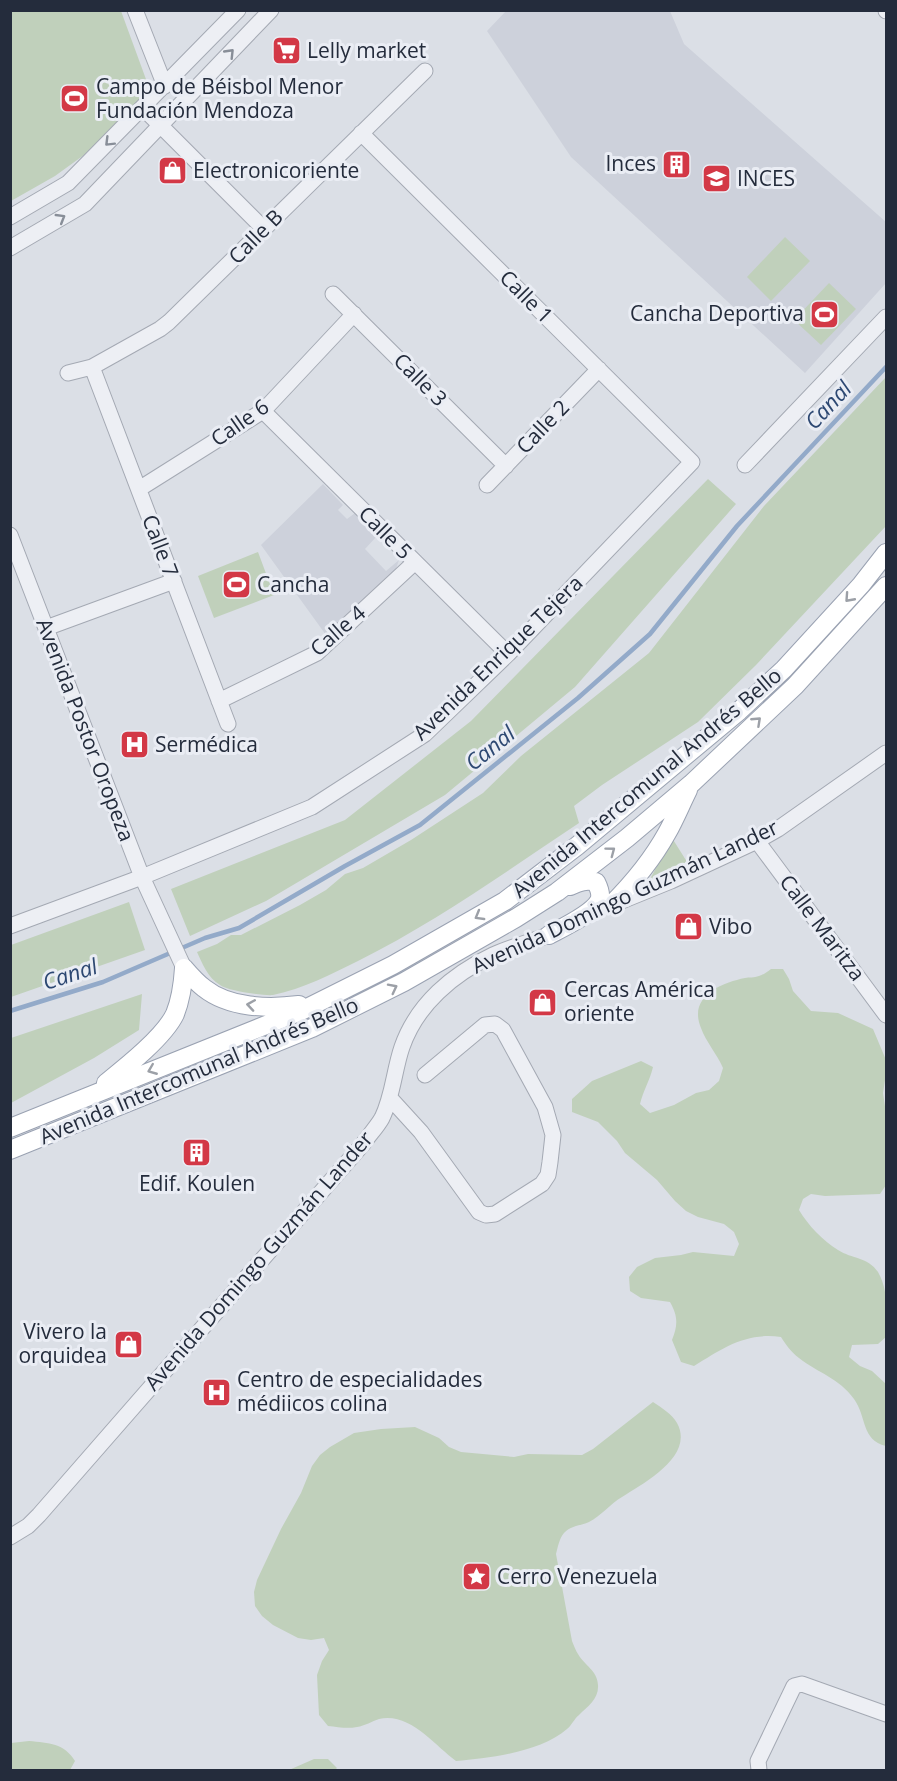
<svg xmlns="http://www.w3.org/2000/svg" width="897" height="1781" viewBox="0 0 897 1781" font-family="'Open Sans',sans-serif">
	<rect width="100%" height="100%" fill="#dbdfe6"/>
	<!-- built -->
	<path fill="#cdd1db" d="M 506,11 L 670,11 L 684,44 L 886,222 L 886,283 L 805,373 L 571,157 L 487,31 Z
		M 323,484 L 343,505 L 338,510 L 347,519 L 355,513 L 377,536 L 365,549 L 386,571 L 399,560 L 394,575 L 326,635 L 261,545 Z"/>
	<!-- green -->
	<path fill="#c0d0bb" d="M 11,11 L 121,11 L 147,82 L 144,92 L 134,106 L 84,155 L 55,176 L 11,201 Z
		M 785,237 L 810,261 L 771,301 L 747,277 Z
		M 829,283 L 856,309 L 821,345 L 794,320 Z
		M 886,377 L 886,526 L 756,665 L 698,722 L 602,785 L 574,806 L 579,823 C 507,871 436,922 358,961 C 331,974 303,989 273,995 C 264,996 228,991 220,985 C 208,978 202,963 197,952 L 217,944 L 231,935 L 241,935 L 300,905 L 326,890 L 345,874 L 363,868 L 411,840 L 483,793 L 521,756 L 649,653 L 764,506 Z
		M 708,479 L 736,504 L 575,687 L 445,795 L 266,901 L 190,936 L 171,889 L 345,820 L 471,721 Z
		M 258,552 L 274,595 L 214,618 L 198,576 Z
		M 672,838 L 689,865 L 649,881 Z
		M 129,902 L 145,950 L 11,997 L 11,945 Z
		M 771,969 L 783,969 L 789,979 L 793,991 L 811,1011 L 838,1013 L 873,1029 L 886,1060 L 886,1074 L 883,1093 L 886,1113 L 886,1185 L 880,1194 L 825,1196 L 811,1194 L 803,1199 L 799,1210 C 808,1225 823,1241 838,1250 C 852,1259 868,1257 878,1272 C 889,1291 887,1316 886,1337 L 878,1344 L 852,1345 L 849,1357 L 860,1366 L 872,1371 L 886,1384 L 886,1446 C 861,1440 867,1417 854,1399 C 839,1378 818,1373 799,1358 C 791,1352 786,1345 781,1337 C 746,1332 723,1348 694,1366 L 681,1362 L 672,1340 C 678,1325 678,1316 670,1302 L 641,1298 L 630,1291 L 629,1277 L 637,1267 L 655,1258 L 681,1255 L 693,1252 L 734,1256 L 739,1244 L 734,1232 L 724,1224 L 698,1217 L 686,1211 L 675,1201 L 657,1180 L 625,1153 L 617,1141 L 598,1122 L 572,1112 L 572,1099 L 592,1081 L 641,1061 L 653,1067 C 650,1080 643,1091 640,1104 L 650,1113 L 674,1105 L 696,1093 L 709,1090 L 719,1081 L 723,1068 C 717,1054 706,1042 701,1028 C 688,997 720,983 745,978 C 749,977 754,978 759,976 C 763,975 767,972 771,969 Z
		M 142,994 L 139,1030 L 94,1058 L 11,1103 L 11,1038 Z
		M 653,1402 C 662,1408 672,1414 677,1423 C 695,1456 644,1483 622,1497 C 610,1504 601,1516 589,1522 C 581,1526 571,1525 564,1533 C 559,1539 558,1547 556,1554 L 572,1641 C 574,1646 576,1651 578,1654 C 585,1666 597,1670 598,1685 C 599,1699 588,1706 579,1715 C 574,1719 572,1725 567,1729 C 541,1752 490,1758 456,1761 C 434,1745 410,1712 379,1719 C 372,1721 365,1726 357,1727 C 347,1729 338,1727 328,1726 L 319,1715 L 317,1675 L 322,1661 L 329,1650 L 324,1638 L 311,1640 L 298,1638 L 273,1625 L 262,1616 L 255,1606 L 254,1592 L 257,1580 L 281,1529 L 301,1493 L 312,1466 L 320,1455 L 330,1447 L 354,1433 L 381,1429 L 415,1427 L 439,1438 L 449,1447 L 461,1452 L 514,1457 L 528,1454 L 582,1455 L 593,1449 Z
		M 29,1741 C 49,1743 64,1743 75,1761 L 70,1770 L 11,1770 L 11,1743 Z
		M 314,1759 L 328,1759 L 337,1768 L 335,1770 L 289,1770 Z"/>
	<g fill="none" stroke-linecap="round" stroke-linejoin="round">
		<!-- stream -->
		<path stroke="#93aac9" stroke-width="4.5" d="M 10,1011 L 103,982 L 205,938 L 239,928 L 345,866 L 420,825 L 578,698 L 650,634 L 737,526 L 886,367"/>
		<defs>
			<path id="minor" d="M 135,10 L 165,86
				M 886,10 L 886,11
				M 143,108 L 264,229
				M 10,217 L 68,183 L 238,10
				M 10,248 L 85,204 L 271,10
				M 333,294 L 506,466
				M 92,367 L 228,724
				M 68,373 L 92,367 L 160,329 L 169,322 L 425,71
				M 263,411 L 508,654
				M 745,465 L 886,317
				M 487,485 L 599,369
				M 139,489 L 263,411 L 354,314
				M 10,535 L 142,877 L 184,968
				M 46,628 L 174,581
				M 219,701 L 317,653 L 415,562
				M 757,841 L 886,1015
				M 612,905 L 671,881 L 757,841 L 778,829 L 886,753
				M 10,926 L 142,877 L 312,807 L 425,734 L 508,654 L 692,462 L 361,133
				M 390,1098 L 421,1132 L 479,1212 L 486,1215 L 495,1214 L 542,1184 L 548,1175 L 550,1162 L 553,1135 L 545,1107 L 503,1030 L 495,1024 L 485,1025 L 425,1075
				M 10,1537 L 28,1526 L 39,1515 L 363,1144 C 369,1135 377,1127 382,1118 C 393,1096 394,1070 402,1047 C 417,1004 453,974 493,955 C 514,945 537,941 558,931
				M 759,1770 L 758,1761 L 794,1686 L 802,1684 L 886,1714"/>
			<path id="major" d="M 611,905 C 632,884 652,860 667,833 C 675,819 681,804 688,790
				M 549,935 C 562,928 592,914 599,901 C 602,895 599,888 596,882 C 586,879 579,882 570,886
				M 184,968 C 190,975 196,982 204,988 C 229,1008 268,1009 299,1005
				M 106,1083 C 126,1067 164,1037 175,1014 C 181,999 183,984 184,968
				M 10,1128 L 301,1011 L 393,965 L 505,901 L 577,846 L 739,711 L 784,669 L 861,585 L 886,553
				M 10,1150 L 312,1028 L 404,982 L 516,918 L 557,892 L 627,838 L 691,784 L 795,686 L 886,586"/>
		</defs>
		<!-- minor casing -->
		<use href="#minor" stroke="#a4a9b3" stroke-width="17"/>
		<!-- major casing -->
		<use href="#major" stroke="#9aa2b2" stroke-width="20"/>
		<!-- minor -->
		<use href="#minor" stroke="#edeff4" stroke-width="15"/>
		<!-- major -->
		<use href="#major" stroke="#fff" stroke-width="18"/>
	</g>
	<!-- one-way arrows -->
	<defs><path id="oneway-chevron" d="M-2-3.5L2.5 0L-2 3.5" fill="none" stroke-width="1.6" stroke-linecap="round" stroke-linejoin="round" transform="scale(1.5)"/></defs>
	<g stroke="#888e98">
		<use href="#oneway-chevron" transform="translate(230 53) rotate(-46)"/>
		<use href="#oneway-chevron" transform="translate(109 142) rotate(135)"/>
		<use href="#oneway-chevron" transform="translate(61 218) rotate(-31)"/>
	</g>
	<g stroke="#9ca0a7">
		<use href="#oneway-chevron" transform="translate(849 598) rotate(132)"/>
		<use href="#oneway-chevron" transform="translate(757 721) rotate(-43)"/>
		<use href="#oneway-chevron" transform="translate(611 851) rotate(-37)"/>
		<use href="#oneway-chevron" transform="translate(479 916) rotate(150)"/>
		<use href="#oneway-chevron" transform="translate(393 988) rotate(-27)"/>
		<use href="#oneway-chevron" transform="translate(251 1005) rotate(-171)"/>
		<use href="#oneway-chevron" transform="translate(152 1070) rotate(158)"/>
	</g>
	<!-- icons -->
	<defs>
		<symbol id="supermarket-square" viewBox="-11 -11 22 22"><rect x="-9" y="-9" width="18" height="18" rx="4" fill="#d33846" stroke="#eaedf4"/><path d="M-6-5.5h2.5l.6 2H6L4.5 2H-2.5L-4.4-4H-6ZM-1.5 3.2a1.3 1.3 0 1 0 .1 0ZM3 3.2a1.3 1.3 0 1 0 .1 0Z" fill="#fff"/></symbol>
		<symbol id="stadium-square" viewBox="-11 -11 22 22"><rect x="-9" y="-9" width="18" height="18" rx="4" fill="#d33846" stroke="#eaedf4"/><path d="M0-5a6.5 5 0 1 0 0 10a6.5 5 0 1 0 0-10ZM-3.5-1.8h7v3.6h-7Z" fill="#fff"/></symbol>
		<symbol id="building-square" viewBox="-11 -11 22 22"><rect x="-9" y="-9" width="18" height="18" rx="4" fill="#d33846" stroke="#eaedf4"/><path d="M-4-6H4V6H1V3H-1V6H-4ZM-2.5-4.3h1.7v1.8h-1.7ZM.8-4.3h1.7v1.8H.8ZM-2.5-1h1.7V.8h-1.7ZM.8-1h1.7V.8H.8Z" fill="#fff"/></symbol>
		<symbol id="shop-square" viewBox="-11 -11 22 22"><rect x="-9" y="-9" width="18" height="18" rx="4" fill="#d33846" stroke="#eaedf4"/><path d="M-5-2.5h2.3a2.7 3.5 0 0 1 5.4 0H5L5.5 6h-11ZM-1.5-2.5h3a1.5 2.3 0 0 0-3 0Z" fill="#fff"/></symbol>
		<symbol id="university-square" viewBox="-11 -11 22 22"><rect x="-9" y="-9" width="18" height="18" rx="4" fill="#d33846" stroke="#eaedf4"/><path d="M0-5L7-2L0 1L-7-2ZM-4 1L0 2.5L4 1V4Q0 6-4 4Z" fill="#fff"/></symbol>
		<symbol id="hospital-square" viewBox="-11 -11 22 22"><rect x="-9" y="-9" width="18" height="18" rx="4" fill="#d33846" stroke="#eaedf4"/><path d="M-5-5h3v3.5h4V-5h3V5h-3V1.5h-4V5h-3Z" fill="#fff"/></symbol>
		<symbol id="sight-square" viewBox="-11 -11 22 22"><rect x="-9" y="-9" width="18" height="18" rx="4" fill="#d33846" stroke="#eaedf4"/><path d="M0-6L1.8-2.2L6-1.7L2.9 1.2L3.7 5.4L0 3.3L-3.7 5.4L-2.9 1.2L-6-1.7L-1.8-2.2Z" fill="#fff"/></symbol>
	</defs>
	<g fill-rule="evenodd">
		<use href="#supermarket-square" x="270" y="34" width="33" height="33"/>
		<use href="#stadium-square" x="58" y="82" width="33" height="33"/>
		<use href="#building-square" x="660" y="148" width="33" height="33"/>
		<use href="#shop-square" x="156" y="154" width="33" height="33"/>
		<use href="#university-square" x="700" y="162" width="33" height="33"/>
		<use href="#stadium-square" x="808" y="298" width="33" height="33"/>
		<use href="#stadium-square" x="220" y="568" width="33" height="33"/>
		<use href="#hospital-square" x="118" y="728" width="33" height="33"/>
		<use href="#shop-square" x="672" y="910" width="33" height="33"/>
		<use href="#shop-square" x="526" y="986" width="33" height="33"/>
		<use href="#building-square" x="180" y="1136" width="33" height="33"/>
		<use href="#shop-square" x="112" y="1328" width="33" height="33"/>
		<use href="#hospital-square" x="200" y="1376" width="33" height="33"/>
		<use href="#sight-square" x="460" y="1560" width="33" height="33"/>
	</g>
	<g text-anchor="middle" stroke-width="6" stroke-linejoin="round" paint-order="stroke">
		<!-- poi labels -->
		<g font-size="21" fill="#242c3c" stroke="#eaedf4" text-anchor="start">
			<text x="307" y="58">Lelly market</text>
			<text x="96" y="94">Campo de Béisbol Menor<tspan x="96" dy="24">Fundación Mendoza</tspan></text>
			<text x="656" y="171" text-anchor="end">Inces</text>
			<text x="193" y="178">Electronicoriente</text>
			<text x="737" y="186">INCES</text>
			<text x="804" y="321" text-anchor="end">Cancha Deportiva</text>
			<text x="257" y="592">Cancha</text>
			<text x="155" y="752">Sermédica</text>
			<text x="709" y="934">Vibo</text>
			<text x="564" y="997">Cercas América<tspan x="564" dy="24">oriente</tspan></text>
			<text x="197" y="1191" text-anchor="middle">Edif. Koulen</text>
			<text x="107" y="1339" text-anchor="end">Vivero la<tspan x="107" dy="24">orquidea</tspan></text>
			<text x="237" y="1387">Centro de especialidades<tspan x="237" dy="24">médiicos colina</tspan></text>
			<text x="497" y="1584">Cerro Venezuela</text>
		</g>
		<!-- street labels -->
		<g font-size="21" fill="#242c3c" stroke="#eaedf4">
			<text transform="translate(256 237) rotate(-45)" y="7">Calle B</text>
			<text transform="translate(526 297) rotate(45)" y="7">Calle 1</text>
			<text transform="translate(420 380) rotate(45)" y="7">Calle 3</text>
			<text transform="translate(240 423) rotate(-35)" y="7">Calle 6</text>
			<text transform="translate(543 427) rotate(-46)" y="7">Calle 2</text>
			<text transform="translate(385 533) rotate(45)" y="7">Calle 5</text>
			<text transform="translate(160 546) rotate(69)" y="7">Calle 7</text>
			<text transform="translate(338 631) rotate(-41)" y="7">Calle 4</text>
			<text transform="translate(498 658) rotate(-44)" y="7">Avenida Enrique Tejera</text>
			<text transform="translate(85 730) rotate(69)" y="7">Avenida Postor Oropeza</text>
			<text transform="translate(647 783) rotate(-40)" y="7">Avenida Intercomunal Andrés Bello</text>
			<text transform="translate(625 897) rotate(-25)" y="7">Avenida Domingo Guzmán Lander</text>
			<text transform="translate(822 928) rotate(53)" y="7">Calle Maritza</text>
			<text transform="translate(199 1071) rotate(-23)" y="7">Avenida Intercomunal Andrés Bello</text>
			<text transform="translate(259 1261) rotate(-49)" y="7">Avenida Domingo Guzmán Lander</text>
		</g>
		<!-- water labels -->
		<g font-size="22" font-style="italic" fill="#2d4872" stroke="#eaedf4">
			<text transform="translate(828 405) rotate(-47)" y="8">Canal</text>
			<text transform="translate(490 748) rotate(-39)" y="8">Canal</text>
			<text transform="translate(70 974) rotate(-18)" y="8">Canal</text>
		</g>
	</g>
	<!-- border -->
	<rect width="897" height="1781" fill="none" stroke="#242c3c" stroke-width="24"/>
</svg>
